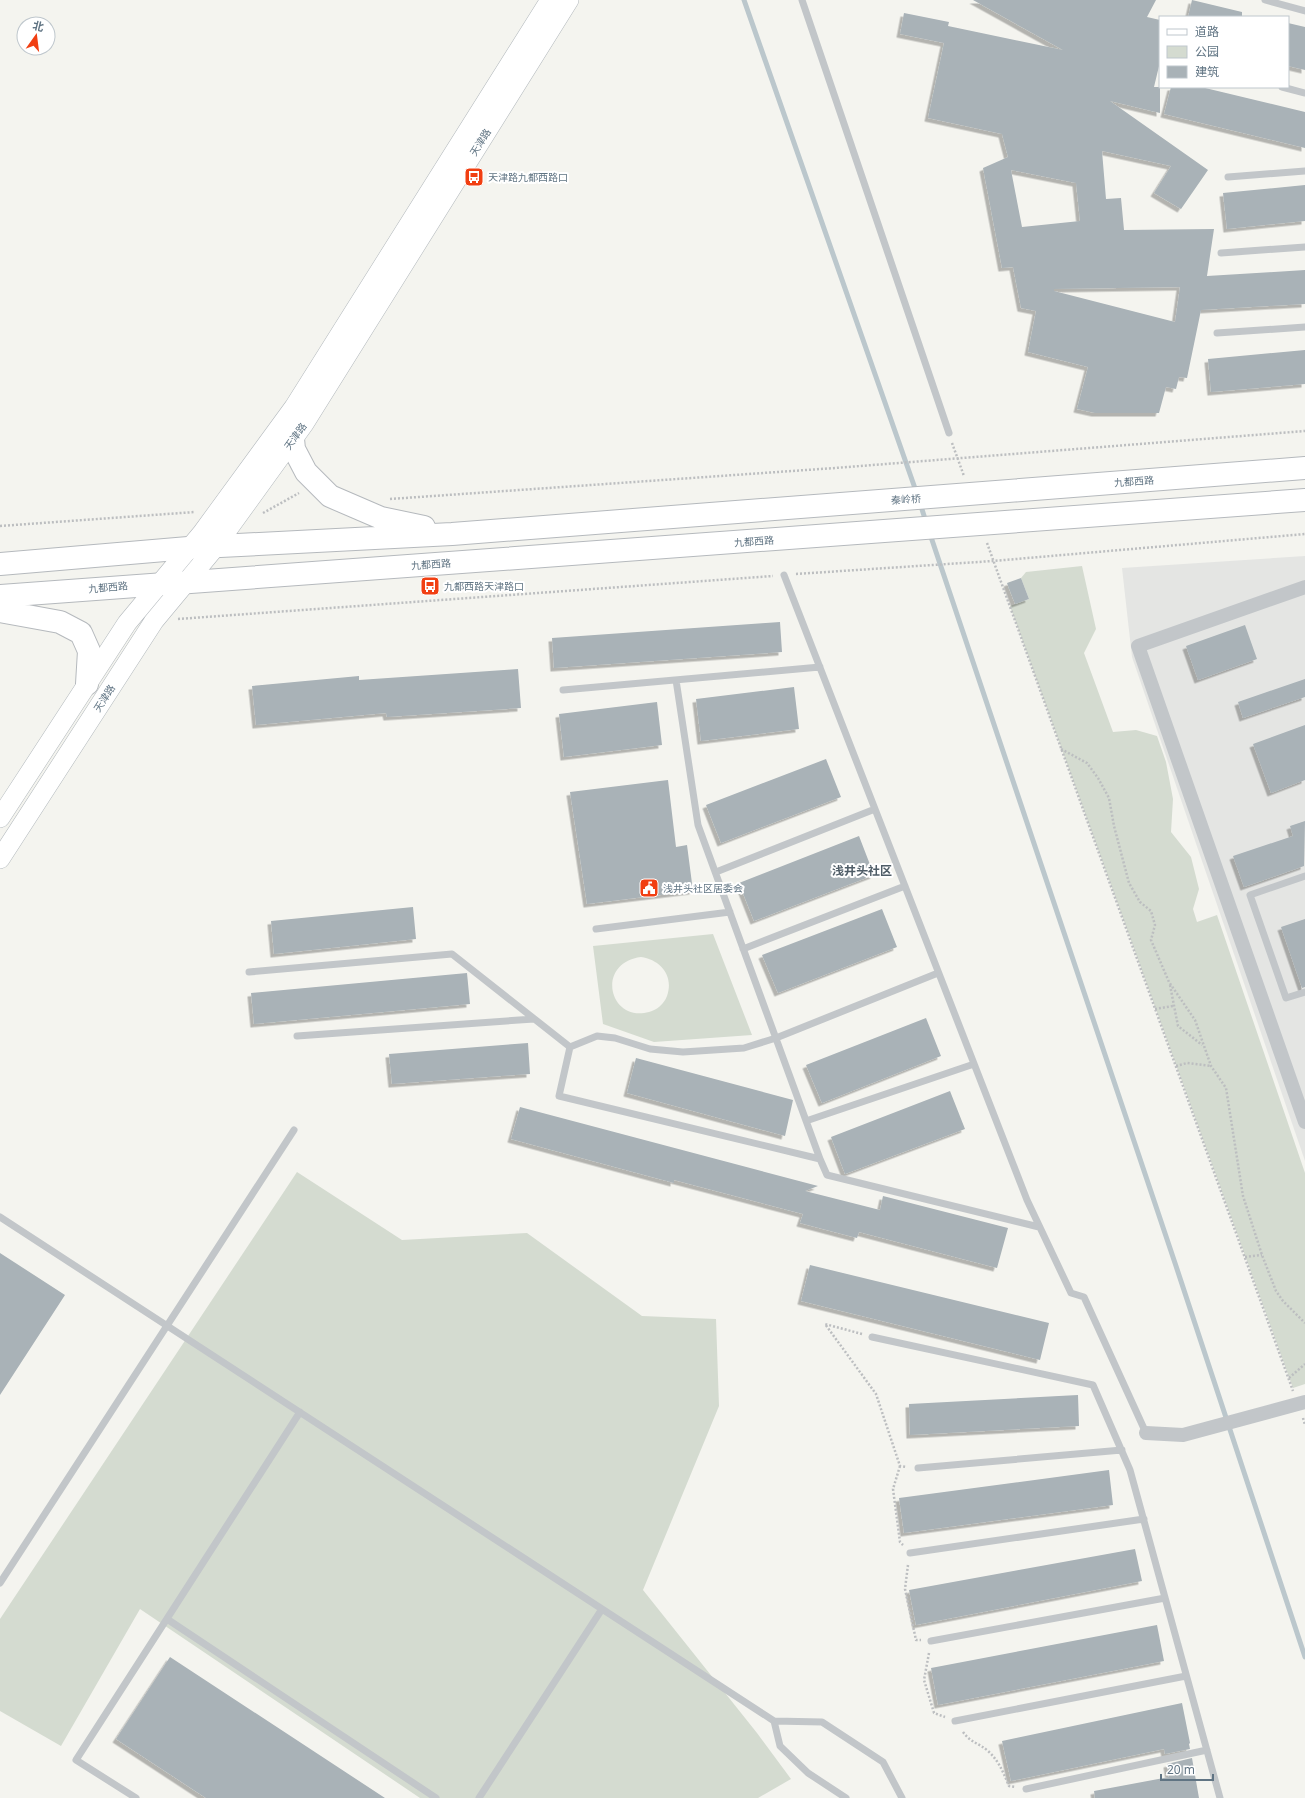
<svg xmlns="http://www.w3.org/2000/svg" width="1305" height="1798" viewBox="0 0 1305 1798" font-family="'Noto Sans','Noto Sans SC',sans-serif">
	<defs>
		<filter id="shadow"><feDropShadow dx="-3.5" dy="3.5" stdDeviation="0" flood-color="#0004"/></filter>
	</defs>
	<rect width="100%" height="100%" fill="#f4f4ef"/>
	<!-- built -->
	<path fill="#e4e5e3" d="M 1305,556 L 1305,1161 L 1132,657 L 1122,568 Z"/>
	<!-- green -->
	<path fill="#d4dbd0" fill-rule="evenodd" d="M 1082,566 L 1096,629 L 1084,653 L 1113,732 L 1136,730 L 1157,736 L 1166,762 L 1173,799 L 1171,832 L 1191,857 L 1199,889 L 1193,909 L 1197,922 L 1217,915 L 1305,1173 L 1305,1384 L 1293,1388 L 1010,606 L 1029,599 L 1021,578 L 1026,572 Z
		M 713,934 L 752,1035 L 654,1042 L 603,1024 L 593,946 ZM 641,957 C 661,960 674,976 667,996 C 664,1004 657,1010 649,1012 C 609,1023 595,963 641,957 Z
		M 297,1172 L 402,1240 L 527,1233 L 642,1316 L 716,1319 L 719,1406 L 643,1590 L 757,1733 L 791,1779 L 758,1798 L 420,1798 L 140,1609 L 61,1746 L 0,1711 L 0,1619 Z"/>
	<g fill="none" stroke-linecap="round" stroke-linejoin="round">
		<!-- stream -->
		<path stroke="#bbc7cc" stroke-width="5" d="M 744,0 L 917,494
			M 920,503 L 926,522
			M 930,534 L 1176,1266 L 1305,1657"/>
	</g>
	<!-- building -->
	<path fill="#a9b2b7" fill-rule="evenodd" filter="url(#shadow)" d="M 973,0 L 1156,0 L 1147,17 L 1160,20 L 1160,62 L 1154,87 L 1160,87 L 1160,113 L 1110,101 L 1208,170 L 1181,209 L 1154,193 L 1171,166 L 1102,151 L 1106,199 L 1121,198 L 1124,230 L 1214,229 L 1207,276 L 1305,270 L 1305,304 L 1201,310 L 1187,378 L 1179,377 L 1176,389 L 1166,387 L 1159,413 L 1095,413 L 1077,409 L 1088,367 L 1028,352 L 1036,311 L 1021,308 L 1013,267 L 1002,268 L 983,168 L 1008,157 L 1002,134 L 928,118 L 944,43 L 900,34 L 904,13 L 949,22 L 948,26 L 1063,50 ZM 1011,170 L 1076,183 L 1080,221 L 1022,227 ZM 1180,287 L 1175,322 L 1054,291 L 1054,289 Z
		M 1192,0 L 1242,12 L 1242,17 L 1188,17 Z
		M 1288,23 L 1305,27 L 1305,70 L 1288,66 Z
		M 1171,87 L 1201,87 L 1305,112 L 1305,148 L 1164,114 Z
		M 1305,185 L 1305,221 L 1227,229 L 1223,193 Z
		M 1305,350 L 1305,384 L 1211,392 L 1208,359 Z
		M 1021,578 L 1029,599 L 1015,604 L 1007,583 Z
		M 780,622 L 782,652 L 554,668 L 552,638 Z
		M 1245,625 L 1257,659 L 1198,680 L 1186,646 Z
		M 518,669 L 521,708 L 387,717 L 386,713 L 256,725 L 252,686 L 359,676 L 359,680 Z
		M 1305,679 L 1305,697 L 1243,718 L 1238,702 Z
		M 794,687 L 799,729 L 701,741 L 696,699 Z
		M 657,702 L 662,745 L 564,757 L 559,714 Z
		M 1305,725 L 1305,780 L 1271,793 L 1253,744 Z
		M 826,759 L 841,797 L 721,843 L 706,805 Z
		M 668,780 L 676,847 L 687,845 L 693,891 L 587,904 L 570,792 Z
		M 1305,821 L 1304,866 L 1244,887 L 1233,856 L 1293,836 L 1290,826 Z
		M 859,836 L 874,875 L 754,921 L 739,883 Z
		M 413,907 L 416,939 L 274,954 L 271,921 Z
		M 882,909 L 897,947 L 778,993 L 762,955 Z
		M 1305,919 L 1305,987 L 1302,988 L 1281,927 Z
		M 467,973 L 470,1004 L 254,1024 L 251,993 Z
		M 926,1018 L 941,1056 L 822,1103 L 806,1065 Z
		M 528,1043 L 530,1074 L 392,1084 L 389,1054 Z
		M 636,1058 L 793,1100 L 785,1136 L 627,1093 Z
		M 950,1091 L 965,1129 L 845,1174 L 831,1137 Z
		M 520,1107 L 818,1186 L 805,1191 L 880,1210 L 883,1196 L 1008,1228 L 997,1268 L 859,1232 L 857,1238 L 800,1223 L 803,1214 L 674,1180 L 674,1183 L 511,1139 Z
		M 0,1253 L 65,1295 L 0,1395 Z
		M 810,1265 L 1049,1323 L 1040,1360 L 801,1301 Z
		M 1078,1395 L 1079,1426 L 910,1435 L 909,1404 Z
		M 1109,1470 L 1113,1505 L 904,1533 L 899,1498 Z
		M 1135,1549 L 1142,1581 L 916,1625 L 909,1590 Z
		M 1157,1625 L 1164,1661 L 938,1705 L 931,1668 Z
		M 170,1657 L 385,1798 L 206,1798 L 116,1739 Z
		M 1182,1703 L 1190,1743 L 1189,1744 L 1190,1749 L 1165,1754 L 1164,1749 L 1011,1781 L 1002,1741 Z
		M 1192,1758 L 1199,1798 L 1095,1798 L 1094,1791 L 1169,1777 L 1167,1764 Z"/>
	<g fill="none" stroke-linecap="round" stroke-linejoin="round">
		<defs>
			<path id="secondary" d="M 0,818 L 127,623 L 202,533 L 294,407 L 550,0
				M 0,859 L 154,621 L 213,550 L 304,424 L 569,0"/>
			<path id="primary" d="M 293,439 L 294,449 L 306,472 L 330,496 L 381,518 L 424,527
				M 0,564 L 200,547 L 452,534 L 1305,468
				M 0,596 L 1305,500
				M 0,611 L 60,622 L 81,633 L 89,651 L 87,684"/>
		</defs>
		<!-- secondary casing -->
		<use href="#secondary" stroke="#b2b8bc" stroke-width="20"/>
		<!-- primary casing -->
		<use href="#primary" stroke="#b5b9bd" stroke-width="24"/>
		<!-- path -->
		<path stroke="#bcbec0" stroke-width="2.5" stroke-dasharray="2 2" stroke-linecap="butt" d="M 952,443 L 964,476
			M 390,499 L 835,468 L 1305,431
			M 263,513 L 299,493
			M 0,526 L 195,512
			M 987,543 L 1293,1391
			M 796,574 L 993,561 L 1305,534
			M 178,619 L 773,576
			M 1061,749 L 1087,763 L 1098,778 L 1109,798 L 1114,826 L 1129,883 L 1140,902 L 1151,911 L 1155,925 L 1151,940 L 1169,982 L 1195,1020 L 1211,1066 L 1226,1088 L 1243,1196 L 1262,1255 L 1276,1291 L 1283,1301 L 1305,1323
			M 1170,985 L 1178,1026 L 1202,1045
			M 1155,1009 L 1173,1006
			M 1176,1066 L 1187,1063 L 1211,1066
			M 1245,1257 L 1262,1255
			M 862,1334 L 825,1324 L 876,1394 L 900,1466 L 907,1467
			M 1289,1378 L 1305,1364
			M 1303,1418 L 1305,1425
			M 900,1466 L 893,1489 L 900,1542 L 903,1545
			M 908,1565 L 905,1589 L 916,1640 L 921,1640
			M 929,1653 L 924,1680 L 934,1713 L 945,1717
			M 963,1732 C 971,1743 979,1743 988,1751 C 999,1761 1003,1772 1009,1786 L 1016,1787"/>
		<!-- service -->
		<path stroke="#c2c6c9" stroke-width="7" d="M 802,0 L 949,433
			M 1265,0 L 1305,11
			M 1282,87 L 1305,93
			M 1228,177 L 1305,171
			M 1221,253 L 1305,247
			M 1217,333 L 1305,327
			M 784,575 L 1027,1200 L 1071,1293 L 1084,1297 L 1146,1433
			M 563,690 L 820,667
			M 716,872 L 875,809
			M 1305,876 L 1250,895 L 1286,998 L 1305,992
			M 596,929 L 730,912
			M 743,949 L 905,886
			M 249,972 L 452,954 L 570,1047 L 559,1096 L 820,1159 L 698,825 L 676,680
			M 297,1036 L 534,1019
			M 570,1047 L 597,1036 L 615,1038 L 650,1049 L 683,1052 L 744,1048 L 776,1038 L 938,973
			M 806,1121 L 974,1064
			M 820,1159 L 827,1175 L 1039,1227
			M 0,1217 L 774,1721
			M 872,1337 L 1093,1385 L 1130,1470 L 1220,1798
			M 918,1468 L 1122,1450
			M 910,1553 L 1144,1519
			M 0,1583 L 294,1130
			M 167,1619 L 436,1798
			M 931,1641 L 1165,1598
			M 955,1721 L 1186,1676
			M 1026,1789 L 1207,1750
			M 136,1798 L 76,1760 L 300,1412
			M 479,1798 L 602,1609
			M 846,1798 L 808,1773 L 780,1746 L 774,1721 L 822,1722 L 883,1762 L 902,1798"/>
		<!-- minor -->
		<path stroke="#c2c6c9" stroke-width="14" d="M 1305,587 L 1138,646 L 1305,1122
			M 1146,1433 L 1183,1435 L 1305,1402"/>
		<!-- secondary -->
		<use href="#secondary" stroke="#fff" stroke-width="19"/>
		<!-- primary -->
		<use href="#primary" stroke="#fff" stroke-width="22"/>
	</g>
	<!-- icons -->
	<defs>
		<symbol id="bus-square" viewBox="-11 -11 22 22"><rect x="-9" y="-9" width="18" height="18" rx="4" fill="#f13f12" stroke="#fff"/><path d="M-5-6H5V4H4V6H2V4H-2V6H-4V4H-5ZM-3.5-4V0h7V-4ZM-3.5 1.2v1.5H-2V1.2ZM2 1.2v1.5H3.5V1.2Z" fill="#fff"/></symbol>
		<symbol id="civic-square" viewBox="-11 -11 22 22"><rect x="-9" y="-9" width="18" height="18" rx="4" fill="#f13f12" stroke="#fff"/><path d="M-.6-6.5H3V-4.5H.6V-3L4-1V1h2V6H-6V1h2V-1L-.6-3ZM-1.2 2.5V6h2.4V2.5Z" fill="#fff"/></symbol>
	</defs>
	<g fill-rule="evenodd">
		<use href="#bus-square" x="463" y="166" width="22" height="22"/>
		<use href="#bus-square" x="419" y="575" width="22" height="22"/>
		<use href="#civic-square" x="638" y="877" width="22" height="22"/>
	</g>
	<g text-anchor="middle" stroke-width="4" stroke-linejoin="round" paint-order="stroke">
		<!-- street labels -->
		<g font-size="10" fill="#607483" stroke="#fff">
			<text transform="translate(480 142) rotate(-58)" y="4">天津路</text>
			<text transform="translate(295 436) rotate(-54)" y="4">天津路</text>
			<text transform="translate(1134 481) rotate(-4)" y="4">九都西路</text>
			<text transform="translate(906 499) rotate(-4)" y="4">秦岭桥</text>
			<text transform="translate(754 541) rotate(-4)" y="4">九都西路</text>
			<text transform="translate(431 564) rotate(-4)" y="4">九都西路</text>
			<text transform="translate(108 587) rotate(-5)" y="4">九都西路</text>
			<text transform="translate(104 698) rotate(-57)" y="4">天津路</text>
		</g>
		<!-- poi labels -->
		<g font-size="10" fill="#607483" stroke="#fff" text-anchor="start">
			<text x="488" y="181">天津路九都西路口</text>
			<text x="444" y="590">九都西路天津路口</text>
			<text x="663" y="892">浅井头社区居委会</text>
		</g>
		<!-- quarter labels -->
		<g font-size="12" font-weight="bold" fill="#4f5d67" stroke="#fff">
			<text x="862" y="875">浅井头社区</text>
		</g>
	</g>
	<!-- legend -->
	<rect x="1159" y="16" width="130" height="72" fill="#ffffff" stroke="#bfc7cd"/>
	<rect x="1167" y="29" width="20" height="6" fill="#ffffff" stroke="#bfc7cd"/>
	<text x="1195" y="36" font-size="12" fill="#607483">道路</text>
	<rect x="1167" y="46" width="20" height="12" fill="#d4dbd0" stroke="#bfc7cd"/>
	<text x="1195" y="56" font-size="12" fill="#607483">公园</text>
	<rect x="1167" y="66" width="20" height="12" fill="#a9b2b7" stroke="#bfc7cd"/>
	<text x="1195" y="76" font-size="12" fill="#607483">建筑</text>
	<!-- north arrow -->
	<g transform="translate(36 36) rotate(14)"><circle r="19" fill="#ffffff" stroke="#bfc7cd"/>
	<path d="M0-3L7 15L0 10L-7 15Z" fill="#f13f12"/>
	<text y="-6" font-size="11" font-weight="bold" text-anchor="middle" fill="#607483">北</text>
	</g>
	<!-- scale -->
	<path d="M1161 1774v6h52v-6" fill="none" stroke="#607483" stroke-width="2"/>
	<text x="1167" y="1774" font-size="12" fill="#607483" stroke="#ffffff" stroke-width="3" paint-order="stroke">20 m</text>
</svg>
